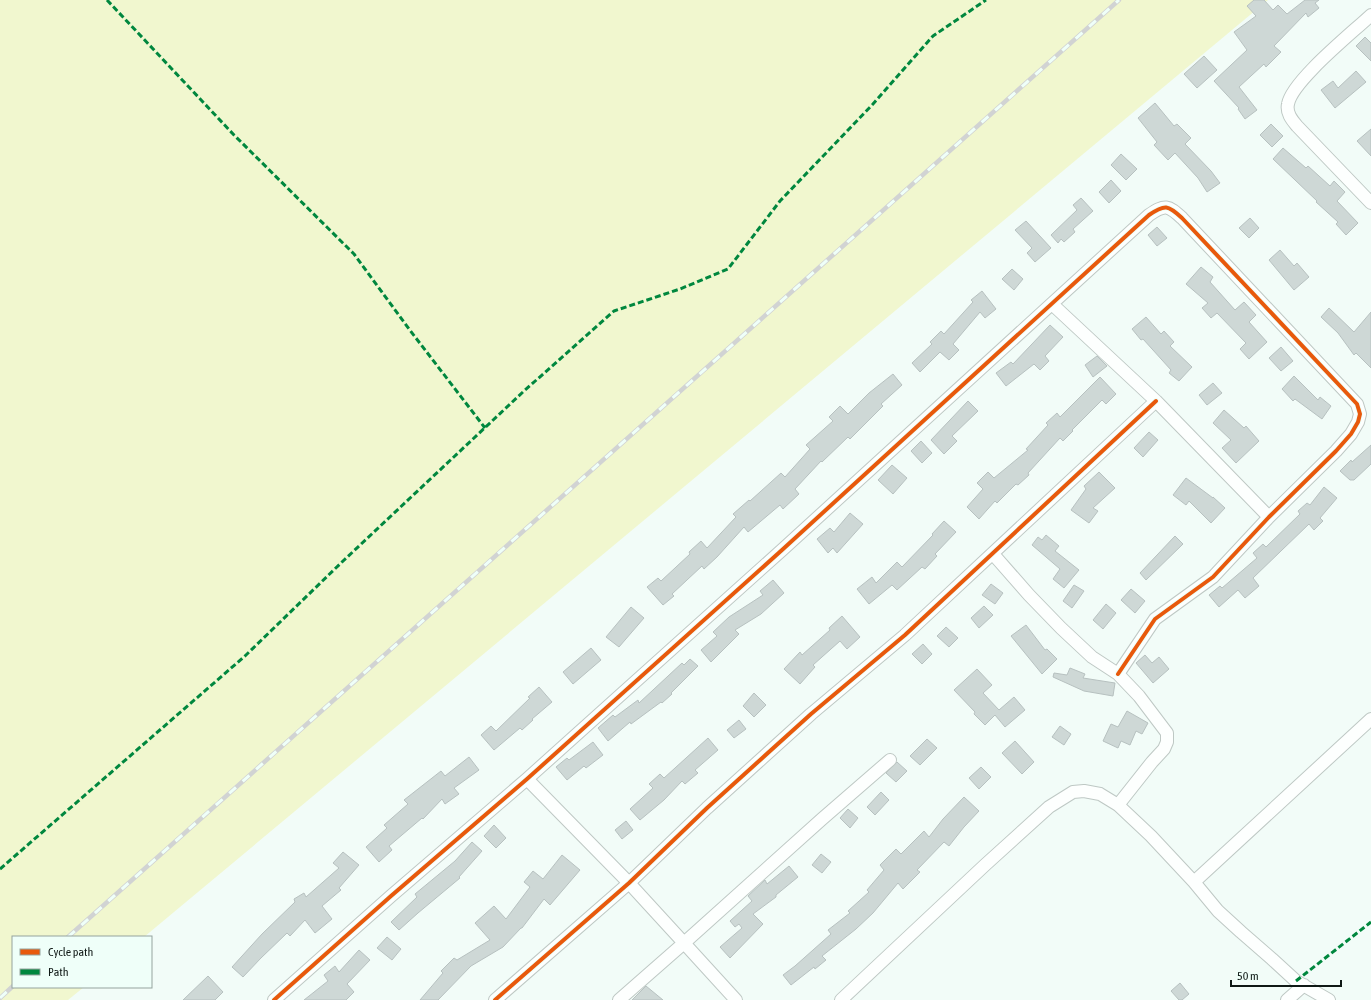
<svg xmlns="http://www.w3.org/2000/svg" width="1371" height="1000" viewBox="0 0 1371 1000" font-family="'Asap Condensed',sans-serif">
	<rect width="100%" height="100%" fill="#f2fcf8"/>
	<!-- green -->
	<path fill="#f1f7cf" d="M 0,0 L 1268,0 L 144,937 L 13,937 L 13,987 L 84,987 L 68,1000 L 0,1000 Z"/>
	<!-- building -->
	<path fill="#ced8d6" stroke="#b7c1c0" d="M 1254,0 L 1264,0 L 1273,10 L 1278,5 L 1287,14 L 1305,0 L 1319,0 L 1315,3 L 1319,8 L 1308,17 L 1306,13 L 1274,46 L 1281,52 L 1266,67 L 1264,64 L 1239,87 L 1257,110 L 1245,119 L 1238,109 L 1239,108 L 1214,81 L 1247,50 L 1234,32 L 1256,16 L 1247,6 Z
		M 1365,37 L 1371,43 L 1371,61 L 1356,46 Z
		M 1204,56 L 1217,70 L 1197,88 L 1184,74 Z
		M 1356,71 L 1366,82 L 1335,108 L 1321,90 L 1333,81 L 1338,88 Z
		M 1155,103 L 1174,126 L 1177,124 L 1191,138 L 1185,144 L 1211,171 L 1220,183 L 1207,192 L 1198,178 L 1175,153 L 1168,160 L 1154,145 L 1157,142 L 1138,118 Z
		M 1271,124 L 1283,136 L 1272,147 L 1260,135 Z
		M 1371,129 L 1371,156 L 1357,141 Z
		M 1283,148 L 1306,168 L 1308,166 L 1330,186 L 1334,181 L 1345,192 L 1337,201 L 1358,223 L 1346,235 L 1336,224 L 1338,222 L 1316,202 L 1317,201 L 1273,159 Z
		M 1121,154 L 1137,169 L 1126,180 L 1111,165 Z
		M 1111,180 L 1121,191 L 1109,203 L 1099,192 Z
		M 1081,198 L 1093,211 L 1073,229 L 1075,232 L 1064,242 L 1061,239 L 1058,243 L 1051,235 L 1077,210 L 1073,205 Z
		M 1250,218 L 1259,228 L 1249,238 L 1239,228 Z
		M 1026,221 L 1051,248 L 1035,262 L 1027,253 L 1032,248 L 1015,230 Z
		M 1157,227 L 1167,238 L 1157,246 L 1148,235 Z
		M 1280,250 L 1294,266 L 1297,263 L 1309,277 L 1294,290 L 1269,260 Z
		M 1201,267 L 1213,277 L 1210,282 L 1235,310 L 1244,302 L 1256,315 L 1249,322 L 1267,342 L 1249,359 L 1240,349 L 1246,343 L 1217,313 L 1211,318 L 1202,308 L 1208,303 L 1186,284 Z
		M 1012,269 L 1023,279 L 1014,290 L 1002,279 Z
		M 982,291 L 996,309 L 985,318 L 980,312 L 953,344 L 959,350 L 949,360 L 940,352 L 920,372 L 912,363 L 932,344 L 930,342 L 941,331 L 944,334 L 973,302 L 971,300 Z
		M 1329,308 L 1354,332 L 1371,312 L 1371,368 L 1356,353 L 1354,355 L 1338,333 L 1321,317 Z
		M 1146,317 L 1161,334 L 1164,331 L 1174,342 L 1170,346 L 1192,367 L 1179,381 L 1169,373 L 1171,370 L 1143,339 L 1141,340 L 1132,329 Z
		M 1050,325 L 1063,337 L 1045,356 L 1049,361 L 1040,370 L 1034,364 L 1006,386 L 996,373 L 1011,362 L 1013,364 Z
		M 1281,347 L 1293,361 L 1281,371 L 1269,358 Z
		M 1097,356 L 1107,366 L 1093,377 L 1085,365 Z
		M 893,374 L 902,385 L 881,404 L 883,406 L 850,439 L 848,437 L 822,462 L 821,461 L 795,489 L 799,494 L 783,509 L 780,505 L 748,532 L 744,527 L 717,557 L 704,569 L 702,566 L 672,594 L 674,596 L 663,605 L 647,587 L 658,578 L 661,581 L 690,554 L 689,552 L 701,541 L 707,548 L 736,517 L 733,514 L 749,500 L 750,501 L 781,473 L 785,477 L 810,449 L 806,445 L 833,421 L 829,417 L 840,406 L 848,414 L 869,393 Z
		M 1294,376 L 1318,400 L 1320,397 L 1331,406 L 1322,419 L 1295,399 L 1293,401 L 1282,389 Z
		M 1100,377 L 1116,394 L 1106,404 L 1102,400 L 1072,430 L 1073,431 L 1063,441 L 1060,438 L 1028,473 L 1029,475 L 1018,485 L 1016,484 L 997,503 L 995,501 L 979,519 L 967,507 L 983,489 L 977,483 L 988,472 L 994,478 L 1028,450 L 1026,449 L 1048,425 L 1046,423 L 1057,413 L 1060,417 Z
		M 1213,383 L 1222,393 L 1207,405 L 1199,395 Z
		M 968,401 L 978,411 L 952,436 L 957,441 L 944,454 L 931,440 Z
		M 1224,410 L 1244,428 L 1246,426 L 1259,441 L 1236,463 L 1222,448 L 1231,440 L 1213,423 Z
		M 1149,432 L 1158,440 L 1143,457 L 1134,448 Z
		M 921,441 L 932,453 L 922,463 L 911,451 Z
		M 1371,445 L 1371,464 L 1354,480 L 1350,480 L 1340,471 L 1351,460 L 1352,462 Z
		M 892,465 L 907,478 L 893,494 L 878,480 Z
		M 1099,472 L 1115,488 L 1093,508 L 1098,511 L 1089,523 L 1071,510 L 1086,489 L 1084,486 Z
		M 1186,478 L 1213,498 L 1213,497 L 1225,508 L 1211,523 L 1189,501 L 1186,505 L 1173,495 Z
		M 1324,487 L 1337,498 L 1320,518 L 1323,521 L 1314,530 L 1309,524 L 1253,578 L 1259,586 L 1245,598 L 1238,590 L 1219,607 L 1209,595 L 1220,586 L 1222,588 L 1257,558 L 1253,553 L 1263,544 L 1266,547 L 1300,514 L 1298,511 L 1307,503 L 1310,505 Z
		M 850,513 L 863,524 L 837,553 L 833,548 L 828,553 L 817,539 L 830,528 L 834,532 Z
		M 944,521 L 956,532 L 935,554 L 937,556 L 925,569 L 922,567 L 897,590 L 892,585 L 869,604 L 857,589 L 872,577 L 876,583 L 897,562 L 902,567 L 933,535 L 932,534 Z
		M 1046,535 L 1059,546 L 1055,551 L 1079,570 L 1064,588 L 1053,579 L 1060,569 L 1032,545 L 1038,537 L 1042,540 Z
		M 1175,536 L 1183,544 L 1146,580 L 1140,573 Z
		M 773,580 L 784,593 L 761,614 L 735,630 L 739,634 L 711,662 L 701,650 L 717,636 L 713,632 L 729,617 L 763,595 L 760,591 Z
		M 991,584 L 1003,593 L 995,604 L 982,595 Z
		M 1074,585 L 1084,591 L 1072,608 L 1063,601 Z
		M 1131,589 L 1145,601 L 1135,613 L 1121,600 Z
		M 1106,604 L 1116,613 L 1103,629 L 1093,620 Z
		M 984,606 L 993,615 L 979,628 L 971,618 Z
		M 631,607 L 644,618 L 619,647 L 606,637 Z
		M 842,616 L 860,637 L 847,649 L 840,641 L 813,665 L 815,667 L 800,684 L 784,669 L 800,652 L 802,655 L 830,630 L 829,628 Z
		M 1026,625 L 1045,650 L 1047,649 L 1057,659 L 1042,674 L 1011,636 Z
		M 946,627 L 958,638 L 949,647 L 937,636 Z
		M 923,644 L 932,654 L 922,664 L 912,654 Z
		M 591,648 L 601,660 L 573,684 L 563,672 Z
		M 1145,655 L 1152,663 L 1159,657 L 1169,669 L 1153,683 L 1136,663 Z
		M 690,659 L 698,666 L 671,693 L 672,694 L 662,703 L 661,702 L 631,724 L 630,722 L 608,741 L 598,728 L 613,715 L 615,717 L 638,700 L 639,703 L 682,663 L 684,665 Z
		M 1070,668 L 1085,674 L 1083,678 L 1115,683 L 1113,696 L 1084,691 L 1053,677 L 1054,673 L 1067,675 Z
		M 977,669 L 992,685 L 983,693 L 999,710 L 1014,697 L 1025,710 L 1005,727 L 995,715 L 985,725 L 974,714 L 975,712 L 954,690 Z
		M 539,687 L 552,702 L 532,719 L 533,720 L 522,730 L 520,728 L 494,750 L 481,735 L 491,726 L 496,731 L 530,698 L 528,697 Z
		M 754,693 L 766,705 L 754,717 L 743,706 Z
		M 1127,711 L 1148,723 L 1142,734 L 1136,731 L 1130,745 L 1121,741 L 1118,748 L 1103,741 L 1111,724 L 1118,727 Z
		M 739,720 L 746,729 L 734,738 L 727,730 Z
		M 1060,726 L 1071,734 L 1064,745 L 1052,737 Z
		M 708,738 L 718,750 L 695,770 L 698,773 L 685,784 L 682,781 L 664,800 L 640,820 L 630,809 L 653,788 L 649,784 L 660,774 L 664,778 Z
		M 927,739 L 937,748 L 920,765 L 910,756 Z
		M 1015,741 L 1034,762 L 1022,774 L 1002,753 Z
		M 593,742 L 603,755 L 586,768 L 584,766 L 567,780 L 556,767 L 567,758 L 569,760 Z
		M 469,757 L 479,770 L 454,788 L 459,794 L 445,804 L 442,799 L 423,819 L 422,818 L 389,846 L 392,850 L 379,862 L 366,847 L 387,828 L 384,825 L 408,804 L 404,800 L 441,771 L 445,776 Z
		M 897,762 L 907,771 L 896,782 L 886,773 Z
		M 981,767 L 991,777 L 979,789 L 969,778 Z
		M 881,792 L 889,800 L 875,815 L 867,807 Z
		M 964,797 L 979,811 L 964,827 L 949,846 L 944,842 L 917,870 L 920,872 L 903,889 L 898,883 L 873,913 L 856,929 L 822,956 L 826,960 L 815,969 L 814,967 L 791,985 L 783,975 L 795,966 L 831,934 L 828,930 L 850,913 L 848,911 L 869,892 L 867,890 L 884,870 L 880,865 L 896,849 L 901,854 L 924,831 L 929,837 L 943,819 Z
		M 848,809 L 858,818 L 850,828 L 840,818 Z
		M 626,821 L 633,830 L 622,839 L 615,830 Z
		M 494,825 L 506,838 L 496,848 L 484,836 Z
		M 472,842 L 482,851 L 459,877 L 460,878 L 418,913 L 399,930 L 391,922 L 417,897 L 415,894 L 455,861 Z
		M 343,852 L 359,865 L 339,888 L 341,890 L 322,906 L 332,919 L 315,933 L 305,920 L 290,936 L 287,933 L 261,958 L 243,977 L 232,967 L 262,934 L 295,902 L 294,899 L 304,893 L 306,897 L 339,868 L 333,863 Z
		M 821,854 L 831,862 L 822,873 L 812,865 Z
		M 562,855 L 580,870 L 550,905 L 544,899 L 522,928 L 521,928 L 503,947 L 471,966 L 438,1000 L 420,1000 L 443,973 L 441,971 L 454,958 L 457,960 L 490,940 L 475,923 L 494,906 L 506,919 L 530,887 L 524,882 L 533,871 L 543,879 Z
		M 789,866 L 798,877 L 776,895 L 776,897 L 753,914 L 763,924 L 730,958 L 720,947 L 742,928 L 739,924 L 735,927 L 730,921 L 752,901 L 748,896 L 765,880 L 767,884 Z
		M 387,937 L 401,949 L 392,960 L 377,948 Z
		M 359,950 L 370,960 L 347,984 L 354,992 L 346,1000 L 304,1000 L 328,981 L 324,975 L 335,966 L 339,972 Z
		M 208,976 L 223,992 L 215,1000 L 183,1000 Z
		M 1180,983 L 1189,994 L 1182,1000 L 1179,1000 L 1171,991 Z
		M 646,986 L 663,1000 L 632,1000 Z"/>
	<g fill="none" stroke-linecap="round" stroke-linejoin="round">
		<defs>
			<path id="minor" d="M 1371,15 C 1352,33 1292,81 1288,104 C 1286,113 1292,120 1297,126 L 1371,203
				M 1052,304 L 1156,401 L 1269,517
				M 993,554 L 1029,595 L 1061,628 L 1092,657 L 1118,674 L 1139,696 L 1167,733 L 1167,742 L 1164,749 L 1152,762 L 1118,805
				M 527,779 L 629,883 L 684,943 L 822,819 L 890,760
				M 1194,882 L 1371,719
				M 274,1000 L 391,896 L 527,779 L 782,550 L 1149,215 C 1165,204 1168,205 1182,218 L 1357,404 L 1360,414 L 1358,422 L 1351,434 L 1336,451 L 1269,517 L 1213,577 L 1155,619 L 1118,674
				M 495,1000 L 629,883 L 707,808 L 811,714 L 905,635 L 1156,401
				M 619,1000 L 684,943 L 736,1000
				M 841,1000 L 985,865 L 1049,807 L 1073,792 L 1084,791 L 1100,794 L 1118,805 L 1151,836 L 1194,882 L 1218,911 L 1241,932 L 1272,959 L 1296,981 L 1329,1000
				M 1287,1000 L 1304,985"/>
		</defs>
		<!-- minor casing -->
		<use href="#minor" stroke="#bec8c4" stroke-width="14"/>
		<!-- minor -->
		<use href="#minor" stroke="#fdfffe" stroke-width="12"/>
		<defs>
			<path id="rail" d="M 68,937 L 1119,0
				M 0,998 L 13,986"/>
		</defs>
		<!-- rail casing -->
		<use href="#rail" stroke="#d1d3d3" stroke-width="4.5"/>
		<!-- rail -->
		<use href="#rail" stroke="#effff9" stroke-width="3" stroke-dasharray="9" stroke-linecap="butt"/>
		<!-- quiet -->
		<path stroke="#00873e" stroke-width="3" stroke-dasharray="6 3" stroke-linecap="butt" d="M 107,0 L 234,135 L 354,254 L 409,329 L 485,428
			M 0,869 L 245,656 L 342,562 L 524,391 L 614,311 L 680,289 L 728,269 L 780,201 L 873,104 L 933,36 L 986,0
			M 1296,981 L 1371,922"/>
		<defs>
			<path id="cycleway" d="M 274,1000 L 391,896 L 527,779 L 782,550 L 1149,215 C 1165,204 1168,205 1182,218 L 1357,404 L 1360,414 L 1358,422 L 1351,434 L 1336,451 L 1269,517 L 1213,577 L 1155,619 L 1118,674
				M 495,1000 L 629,883 L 707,808 L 811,714 L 905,635 L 1156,401"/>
		</defs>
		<!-- cycleway casing -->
		<use href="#cycleway" stroke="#effff9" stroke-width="6"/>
		<!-- cycleway -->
		<use href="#cycleway" stroke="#e8590c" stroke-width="4"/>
	</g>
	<!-- legend -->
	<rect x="12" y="936" width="140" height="52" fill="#effff9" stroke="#95a39e"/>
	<rect x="20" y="949" width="20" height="6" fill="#e8590c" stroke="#95a39e"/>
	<text x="48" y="956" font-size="12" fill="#0f1815">Cycle path</text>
	<rect x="20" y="969" width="20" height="6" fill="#00873e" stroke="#95a39e"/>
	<text x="48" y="976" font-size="12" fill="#0f1815">Path</text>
	<!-- scale -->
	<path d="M1231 980v6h110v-6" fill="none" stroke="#0f1815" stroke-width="2"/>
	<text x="1237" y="980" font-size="12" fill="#0f1815" stroke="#effff9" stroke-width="3" paint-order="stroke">50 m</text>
</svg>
